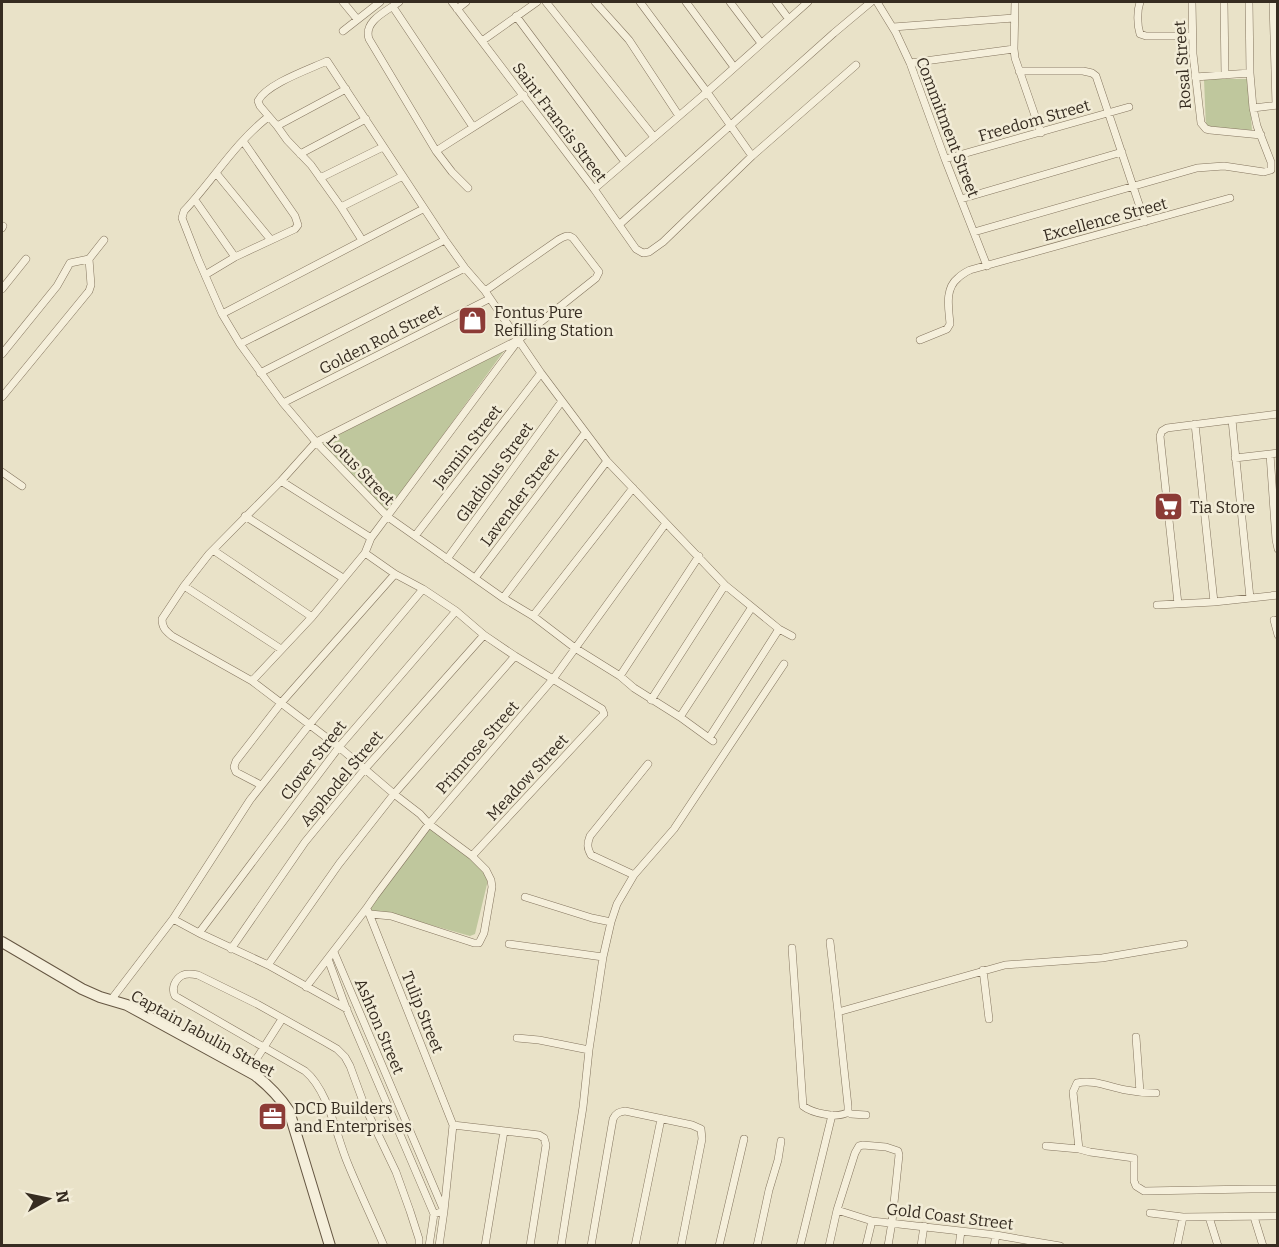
<svg xmlns="http://www.w3.org/2000/svg" width="1279" height="1247" viewBox="0 0 1279 1247" font-family="Bitter,serif">
	<rect width="100%" height="100%" fill="#e9e2c8"/>
	<!-- green -->
	<path fill="#bfc79d" d="M 1204,79 L 1248,79 L 1252,130 L 1206,128 Z
		M 504,351 L 387,512 L 322,443 Z
		M 430,827 L 479,863 L 488,880 L 475,934 L 470,936 L 392,914 L 373,912 L 370,908 Z"/>
	<g fill="none" stroke-linecap="round" stroke-linejoin="round">
		<defs>
			<path id="street" d="M 343,2 L 357,19
				M 399,2 C 387,11 363,21 369,39 L 436,151 L 452,172 L 468,188
				M 452,2 L 594,189 L 636,249 L 643,253 L 649,252 L 663,242 L 752,156 L 856,65
				M 546,2 L 654,137
				M 595,2 L 629,40 L 679,116
				M 640,2 L 707,92 L 752,156
				M 686,2 L 734,67
				M 730,2 L 761,43
				M 776,2 L 788,18
				M 877,2 L 896,33 L 910,63 L 945,159 L 987,266
				M 1015,2 L 1014,49 L 1015,58 L 1041,133
				M 1140,2 C 1137,11 1137,24 1140,34 L 1146,36 L 1192,36
				M 1192,2 L 1193,54 L 1201,123 L 1206,129 L 1210,130 L 1261,135
				M 1224,2 L 1225,75
				M 1273,2 L 1276,105
				M 393,7 L 473,127
				M 457,9 L 466,2
				M 516,16 L 625,162
				M 893,27 L 1014,18
				M 343,31 L 380,2
				M 482,41 L 537,2
				M 910,63 L 1014,49
				M 1019,71 L 1083,71 L 1092,73 L 1096,76 L 1145,222
				M 1195,77 L 1250,73
				M 1253,108 L 1278,105
				M 268,117 C 235,143 213,180 184,211 L 182,218 L 198,259 L 222,314 L 240,344 L 283,403 L 316,442 L 388,517 L 503,598 L 533,616 L 575,648 L 620,676 L 634,688 L 680,717 L 713,741
				M 277,126 L 346,89
				M 436,151 L 524,95
				M 300,154 L 366,119
				M 945,159 L 1129,107
				M 216,173 L 271,240
				M 320,178 L 383,147
				M 594,189 L 707,92 L 808,2
				M 961,199 L 1122,152
				M 195,200 L 235,257
				M 341,207 L 403,176
				M 620,224 L 834,33 L 871,2
				M 2,228 L 3,226
				M 974,232 L 1197,168 L 1224,166 L 1264,172 L 1271,170 L 1271,162 L 1257,126 L 1253,108 L 1250,73 L 1249,2
				M 362,240 L 341,207 L 311,165 L 287,140 L 277,126 L 260,106 L 258,101 C 266,84 310,69 327,61 L 445,240 L 465,268 L 485,291 L 541,373 L 607,461 L 725,585 L 779,629 L 792,636
				M 205,275 L 235,257 L 295,229 L 298,225 L 295,216 L 243,141
				M 2,289 L 26,259
				M 222,314 L 423,209
				M 920,340 L 947,329 L 950,324 C 949,310 944,289 958,278 C 961,275 966,272 970,270 L 1230,198
				M 240,344 L 445,240
				M 2,354 L 57,286 L 70,263 L 89,259 L 104,240
				M 260,373 L 465,268
				M 2,397 L 89,291 L 91,285 L 89,259
				M 283,403 L 489,299
				M 1232,420 L 1250,598
				M 1195,424 L 1214,602
				M 1270,454 L 1276,540 L 1278,549
				M 1235,458 L 1278,453
				M 2,472 L 22,486
				M 281,481 L 371,538
				M 245,516 L 343,578
				M 415,536 L 541,373
				M 213,550 L 312,617
				M 365,553 L 395,574 L 423,589 L 456,611 L 484,635 L 515,656 L 602,709 L 604,714 L 601,717 L 472,856
				M 447,559 L 562,401
				M 475,578 L 585,433
				M 184,586 L 281,649
				M 503,598 L 607,461
				M 1178,604 L 1160,436 L 1162,431 L 1167,428 L 1278,414
				M 1157,605 L 1214,602 L 1278,595
				M 533,616 L 633,488
				M 1274,620 L 1278,635
				M 620,676 L 699,556
				M 252,681 L 312,617 L 365,553 L 371,538 L 517,342
				M 651,700 L 725,585
				M 680,717 L 752,607
				M 709,738 L 779,629
				M 261,785 L 236,772 L 234,767 L 236,761 L 281,703 L 395,574
				M 634,875 L 591,855 C 587,848 587,844 590,836 L 648,764
				M 525,897 L 592,918 L 611,922
				M 368,911 L 453,1125 L 444,1211 L 434,1214
				M 370,914 L 391,916 L 474,943 L 479,943 L 484,933 L 492,887 L 491,880 L 486,870 L 472,856 L 429,824 L 420,814 L 394,794 L 339,747 L 252,681 L 172,636 C 166,631 162,628 162,619 L 184,586 L 209,554 L 281,481 L 316,442 L 518,340 L 596,278 L 599,272 L 573,238 C 568,234 563,237 558,240 L 485,291
				M 173,919 L 199,933 L 268,965 L 347,1009
				M 199,933 L 339,747 L 456,611
				M 830,942 L 838,1012
				M 509,944 L 603,957
				M 792,948 L 803,1106 C 812,1113 838,1119 848,1112 L 848,1106 L 838,1012 L 1005,965 L 1102,958 L 1184,944
				M 231,949 L 305,842 L 364,770 L 484,635
				M 334,952 L 444,1211 L 439,1246
				M 328,959 L 346,1008 L 434,1214 L 429,1246
				M 268,965 L 339,864 L 394,794 L 515,656
				M 983,970 L 989,1019
				M 306,987 L 366,909 L 375,896 L 429,824 L 553,679 L 666,523
				M 111,1000 L 173,919 L 250,800 L 310,724 L 423,589
				M 1136,1037 L 1140,1092
				M 517,1038 L 539,1040 L 589,1050
				M 248,1072 L 282,1019
				M 1156,1093 C 1146,1093 1136,1092 1126,1090 C 1109,1087 1094,1079 1077,1083 L 1073,1092 L 1079,1149 L 1090,1152 L 1134,1158 L 1134,1181 L 1136,1186 L 1144,1191 L 1251,1189 L 1278,1189
				M 848,1112 L 851,1114 L 866,1115
				M 453,1125 L 539,1135 L 544,1138 L 546,1145 L 530,1246
				M 1046,1146 L 1079,1149
				M 837,1210 L 872,1221 L 996,1235 L 1060,1246
				M 1150,1213 L 1183,1217 L 1278,1216
				M 1209,1217 L 1218,1246
				M 1254,1217 L 1263,1246
				M 384,1246 C 372,1218 359,1191 348,1164 C 336,1136 329,1091 305,1071 L 175,996 C 171,988 175,979 183,975 C 188,973 193,974 198,975 L 257,1004 L 325,1042 L 337,1049 L 345,1057 L 350,1066 L 365,1107 L 396,1172 L 410,1211 L 419,1239 L 419,1246
				M 485,1246 L 504,1131
				M 561,1246 L 583,1107 L 589,1050 L 603,957 L 611,922 L 617,904 L 634,875 L 674,829 L 784,664
				M 591,1246 L 613,1119 C 616,1113 619,1112 625,1111 L 692,1125 L 701,1129 L 702,1139 L 681,1246
				M 635,1246 L 661,1119
				M 719,1246 L 744,1139
				M 757,1246 L 769,1190 L 778,1160 L 781,1141
				M 800,1246 L 832,1115
				M 829,1246 L 837,1210 L 855,1153 L 859,1146 L 863,1145 L 886,1147 L 898,1151 L 899,1155 L 892,1222 L 888,1246
				M 866,1246 L 872,1221
				M 921,1246 L 924,1226
				M 959,1246 L 961,1231
				M 994,1246 L 996,1235
				M 1177,1246 L 1183,1217"/>
			<path id="secondary" d="M 2,942 L 82,989 L 100,997 L 127,1005 L 255,1075 C 269,1086 279,1096 289,1111 L 330,1246"/>
		</defs>
		<!-- street casing -->
		<use href="#street" stroke="#84755f" stroke-width="8"/>
		<!-- secondary casing -->
		<use href="#secondary" stroke="#655642" stroke-width="12"/>
		<!-- street -->
		<use href="#street" stroke="#f5efdb" stroke-width="7"/>
		<!-- secondary -->
		<use href="#secondary" stroke="#f5efdb" stroke-width="10"/>
	</g>
	<!-- icons -->
	<defs>
		<symbol id="shop-square" viewBox="-11 -11 22 22"><rect x="-9" y="-9" width="18" height="18" rx="4" fill="#8c3b36" stroke="#f2ecd7"/><path d="M-5-2.5h2.3a2.7 3.5 0 0 1 5.4 0H5L5.5 6h-11ZM-1.5-2.5h3a1.5 2.3 0 0 0-3 0Z" fill="#fff"/></symbol>
		<symbol id="supermarket-square" viewBox="-11 -11 22 22"><rect x="-9" y="-9" width="18" height="18" rx="4" fill="#8c3b36" stroke="#f2ecd7"/><path d="M-6-5.5h2.5l.6 2H6L4.5 2H-2.5L-4.4-4H-6ZM-1.5 3.2a1.3 1.3 0 1 0 .1 0ZM3 3.2a1.3 1.3 0 1 0 .1 0Z" fill="#fff"/></symbol>
		<symbol id="office-square" viewBox="-11 -11 22 22"><rect x="-9" y="-9" width="18" height="18" rx="4" fill="#8c3b36" stroke="#f2ecd7"/><path d="M-6-3h4V-5.5h4V-3h4V5H-6ZM-1-4.5V-3h2v-1.5ZM-6 0V1H6V0Z" fill="#fff"/></symbol>
	</defs>
	<g fill-rule="evenodd">
		<use href="#shop-square" x="456" y="304" width="33" height="33"/>
		<use href="#supermarket-square" x="1152" y="490" width="33" height="33"/>
		<use href="#office-square" x="256" y="1100" width="33" height="33"/>
	</g>
	<g text-anchor="middle" stroke-width="5" stroke-linejoin="round" paint-order="stroke">
		<!-- street labels -->
		<g font-size="16" fill="#362c21" stroke="#f2ecd7">
			<text transform="translate(1182 65) rotate(-94)" y="6">Rosal Street</text>
			<text transform="translate(1034 120) rotate(-16)" y="6">Freedom Street</text>
			<text transform="translate(560 122) rotate(53)" y="6">Saint Francis Street</text>
			<text transform="translate(948 127) rotate(69)" y="6">Commitment Street</text>
			<text transform="translate(1105 219) rotate(-15)" y="6">Excellence Street</text>
			<text transform="translate(380 339) rotate(-27)" y="6">Golden Rod Street</text>
			<text transform="translate(467 446) rotate(-52)" y="6">Jasmin Street</text>
			<text transform="translate(361 470) rotate(46)" y="6">Lotus Street</text>
			<text transform="translate(494 472) rotate(-54)" y="6">Gladiolus Street</text>
			<text transform="translate(519 497) rotate(-53)" y="6">Lavender Street</text>
			<text transform="translate(477 747) rotate(-49)" y="6">Primrose Street</text>
			<text transform="translate(313 760) rotate(-52)" y="6">Clover Street</text>
			<text transform="translate(527 777) rotate(-47)" y="6">Meadow Street</text>
			<text transform="translate(341 778) rotate(-50)" y="6">Asphodel Street</text>
			<text transform="translate(423 1012) rotate(68)" y="6">Tulip Street</text>
			<text transform="translate(380 1026) rotate(67)" y="6">Ashton Street</text>
			<text transform="translate(203 1033) rotate(29)" y="6">Captain Jabulin Street</text>
			<text transform="translate(950 1216) rotate(7)" y="6">Gold Coast Street</text>
		</g>
		<!-- poi labels -->
		<g font-size="16" fill="#362c21" stroke="#f2ecd7" text-anchor="start">
			<text x="494" y="318">Fontus Pure<tspan x="494" dy="18">Refilling Station</tspan></text>
			<text x="1190" y="513">Tia Store</text>
			<text x="294" y="1114">DCD Builders<tspan x="294" dy="18">and Enterprises</tspan></text>
		</g>
	</g>
	<!-- border -->
	<rect width="1279" height="1247" fill="none" stroke="#362c21" stroke-width="6"/>
	<!-- north arrow -->
	<g transform="translate(48 1199) rotate(81)" stroke="#f2ecd7" stroke-width="4.5" paint-order="stroke">
	<path d="M0-4.5L10 22L0 15L-10 22Z" fill="#362c21"/>
	<text y="-9" font-size="16" font-weight="bold" text-anchor="middle" fill="#362c21">N</text>
	</g>
</svg>
